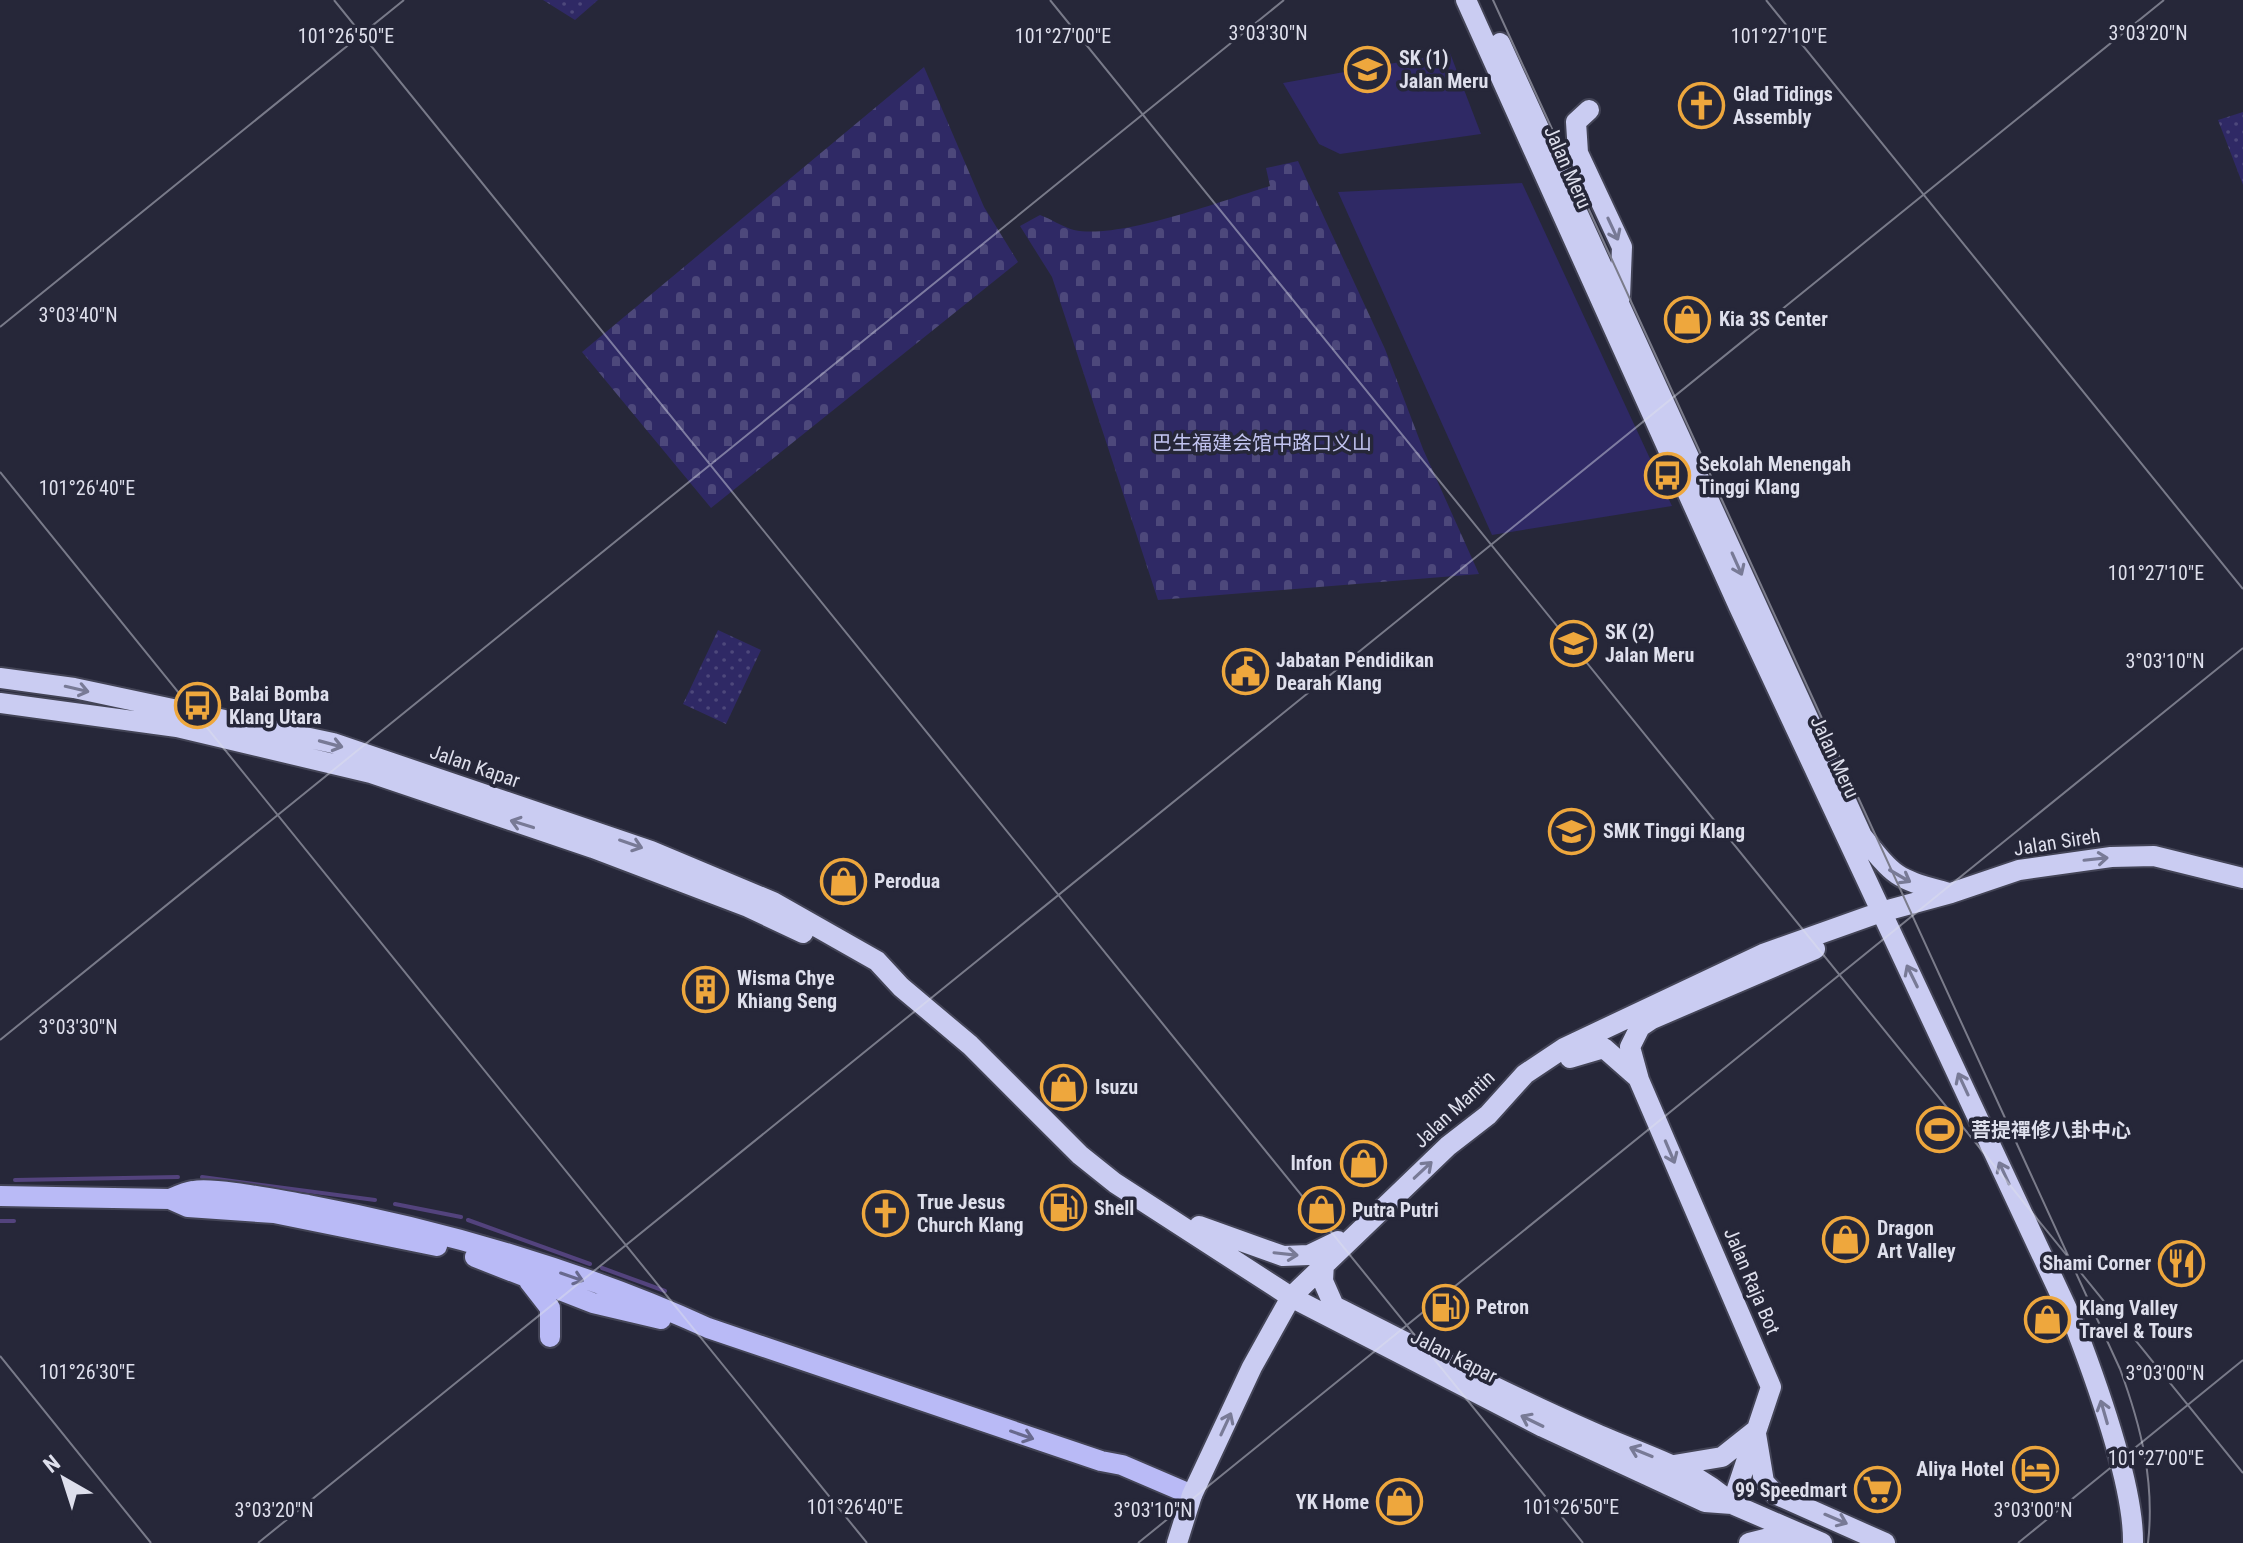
<svg xmlns="http://www.w3.org/2000/svg" width="2243" height="1543" viewBox="0 0 2243 1543" font-family="'Roboto Condensed','Noto Sans SC',sans-serif">
	<defs>
		<pattern id="cemetery-stones" width="16" height="16" patternUnits="userSpaceOnUse" patternTransform="scale(2)"><rect width="16" height="16" fill="#2f2965"/><path d="M2 7V4a2 2 0 0 1 4 0v3zM10 15v-3a2 2 0 0 1 4 0v3z" fill="#4d487b"/></pattern>
		<pattern id="park-dots" width="8" height="8" patternUnits="userSpaceOnUse" patternTransform="scale(2)"><rect width="8" height="8" fill="#2f2965"/><path d="M2 2h.1M6 6h.1" fill="none" stroke="#4d487b" stroke-width="1.8" stroke-linecap="round"/></pattern>
	</defs>
	<rect width="100%" height="100%" fill="#262739"/>
	<!-- grass -->
	<path fill="#2f2965" d="M 1450,53 L 1481,134 L 1340,154 L 1319,144 L 1283,83 Z
		M 1522,183 L 1672,506 L 1492,535 L 1338,192 Z"/>
	<!-- cemetery -->
	<path fill="url(#cemetery-stones)" d="M 924,67 L 984,207 L 1018,262 L 711,508 L 582,352 Z
		M 1298,161 L 1385,349 L 1423,449 L 1479,574 L 1158,600 L 1052,277 L 1020,226 L 1040,215 C 1051,219 1063,227 1074,230 C 1119,240 1224,200 1270,186 L 1266,168 Z"/>
	<!-- park -->
	<path fill="url(#park-dots)" d="M 543,0 L 598,0 L 575,20 Z
		M 2243,112 L 2243,185 L 2218,120 Z
		M 718,630 L 761,650 L 726,724 L 683,704 Z"/>
	<g fill="none" stroke-linecap="round" stroke-linejoin="round">
		<!-- stream -->
		<path stroke="#53437d" stroke-width="4" d="M 202,1177 L 375,1200
			M 15,1180 L 178,1177
			M 395,1204 L 461,1217
			M 468,1220 L 590,1264
			M 0,1221 L 14,1221
			M 602,1268 L 665,1291"/>
		<defs>
			<path id="primary" d="M 0,1196 L 170,1199 C 177,1196 186,1192 193,1191 C 217,1187 282,1201 308,1205 C 442,1230 583,1271 708,1328 L 1101,1461 L 1122,1465 L 1192,1495
				M 170,1199 L 188,1207 L 274,1213 L 437,1246
				M 475,1257 L 593,1303 L 661,1319
				M 529,1281 L 550,1308 L 550,1337"/>
			<path id="trunk" d="M 1466,0 L 1739,607 L 2075,1326 C 2096,1381 2134,1486 2133,1543
				M 1500,43 L 1862,836 C 1897,880 1896,878 1949,893
				M 1589,110 L 1576,122 L 1578,153 L 1622,247 L 1620,297
				M 0,678 L 74,688 L 333,743 L 651,851 L 773,902 L 877,961 L 901,987 L 970,1045 L 1080,1155 L 1115,1183 L 1291,1297 L 1543,1427 L 1705,1502 L 1732,1504 L 1822,1543
				M 0,703 L 177,727 L 371,773 L 593,848 L 748,907 L 803,933
				M 1570,1058 L 1604,1048 L 1637,1077
				M 1199,1226 L 1283,1256 L 1309,1255 L 1338,1241
				M 1324,1263 L 1323,1281 L 1334,1306 C 1419,1349 1505,1394 1592,1432 C 1640,1454 1693,1467 1732,1504
				M 1756,1434 L 1764,1482 L 1775,1494 L 1885,1543
				M 1674,1465 L 1722,1457 L 1756,1430
				M 1732,1504 L 1771,1387 L 1639,1080 L 1630,1047 L 1640,1027 L 1652,1019 L 1815,949
				M 1177,1543 L 1192,1495 L 1252,1367 L 1291,1297 L 1448,1146 L 1488,1115 L 1525,1074 L 1564,1048 L 1763,954 L 1881,912 L 1951,893 L 2019,870 L 2111,857 L 2154,856 L 2243,878
				M 1749,1543 L 1769,1538 L 1802,1542"/>
		</defs>
		<!-- primary casing -->
		<use href="#primary" stroke="#434456" stroke-width="24"/>
		<!-- trunk casing -->
		<use href="#trunk" stroke="#434456" stroke-width="24"/>
		<!-- primary -->
		<use href="#primary" stroke="#b9baf6" stroke-width="20"/>
		<!-- trunk -->
		<use href="#trunk" stroke="#caccf2" stroke-width="20"/>
		<!-- tram -->
		<path stroke="#7b7c8b" stroke-width="2" d="M 1493,0 L 2120,1369 C 2141,1426 2155,1482 2148,1543"/>
	</g>
	<!-- one-way arrows -->
	<defs><path id="oneway-shaft" d="M-6 0H5M1.5-3L5.5 0L1.5 3" fill="none" stroke-width="1.6" stroke-linecap="round" stroke-linejoin="round" transform="scale(2)"/></defs>
	<g stroke="#787a96">
		<use href="#oneway-shaft" transform="translate(1613 229) rotate(65)"/>
		<use href="#oneway-shaft" transform="translate(1737 564) rotate(66)"/>
		<use href="#oneway-shaft" transform="translate(77 689) rotate(13)"/>
		<use href="#oneway-shaft" transform="translate(331 744) rotate(15)"/>
		<use href="#oneway-shaft" transform="translate(522 824) rotate(-163)"/>
		<use href="#oneway-shaft" transform="translate(631 844) rotate(19)"/>
		<use href="#oneway-shaft" transform="translate(2096 859) rotate(-6)"/>
		<use href="#oneway-shaft" transform="translate(1900 876) rotate(30)"/>
		<use href="#oneway-shaft" transform="translate(1912 976) rotate(-116)"/>
		<use href="#oneway-shaft" transform="translate(1963 1084) rotate(-115)"/>
		<use href="#oneway-shaft" transform="translate(1670 1152) rotate(67)"/>
		<use href="#oneway-shaft" transform="translate(1423 1170) rotate(-43)"/>
		<use href="#oneway-shaft" transform="translate(2004 1173) rotate(-115)"/>
		<use href="#oneway-shaft" transform="translate(1286 1254) rotate(6)"/>
		<use href="#oneway-shaft" transform="translate(2104 1412) rotate(-106)"/>
		<use href="#oneway-shaft" transform="translate(1532 1421) rotate(-154)"/>
		<use href="#oneway-shaft" transform="translate(1226 1424) rotate(-65)"/>
		<use href="#oneway-shaft" transform="translate(1641 1452) rotate(-158)"/>
		<use href="#oneway-shaft" transform="translate(1836 1519) rotate(23)"/>
	</g>
	<g stroke="#68698e">
		<use href="#oneway-shaft" transform="translate(572 1277) rotate(19)"/>
		<use href="#oneway-shaft" transform="translate(1022 1435) rotate(19)"/>
	</g>
	<!-- ticks -->
	<path fill="none" stroke="#dedfec" stroke-width="2" stroke-opacity="0.45" d="M 334,0 L 1583,1543M 1050,0 L 2243,1473M 1766,0 L 2243,589M 0,327 L 404,0M 0,472 L 867,1543M 0,1040 L 1284,0M 0,1356 L 151,1543M 258,1543 L 2164,0M 1138,1543 L 2243,648M 2018,1543 L 2243,1360"/>
	<!-- icons -->
	<defs>
		<symbol id="school-ring" viewBox="-11 -11 22 22"><circle r="9.5" fill="#262739" stroke="#eea73d" stroke-width="1.5"/><path d="M0-5L7-2L0 1L-7-2ZM-4 1L0 2.5L4 1V4Q0 6-4 4Z" fill="#eea73d"/></symbol>
		<symbol id="church-ring" viewBox="-11 -11 22 22"><circle r="9.5" fill="#262739" stroke="#eea73d" stroke-width="1.5"/><path d="M-1.2-6h2.4v3.5h3.3v2.4h-3.3V6h-2.4V-.1h-3.3v-2.4h3.3Z" fill="#eea73d"/></symbol>
		<symbol id="shop-ring" viewBox="-11 -11 22 22"><circle r="9.5" fill="#262739" stroke="#eea73d" stroke-width="1.5"/><path d="M-5-2.5h2.3a2.7 3.5 0 0 1 5.4 0H5L5.5 6h-11ZM-1.5-2.5h3a1.5 2.3 0 0 0-3 0Z" fill="#eea73d"/></symbol>
		<symbol id="bus-ring" viewBox="-11 -11 22 22"><circle r="9.5" fill="#262739" stroke="#eea73d" stroke-width="1.5"/><path d="M-5-6H5V4H4V6H2V4H-2V6H-4V4H-5ZM-3.5-4V0h7V-4ZM-3.5 1.2v1.5H-2V1.2ZM2 1.2v1.5H3.5V1.2Z" fill="#eea73d"/></symbol>
		<symbol id="civic-ring" viewBox="-11 -11 22 22"><circle r="9.5" fill="#262739" stroke="#eea73d" stroke-width="1.5"/><path d="M-.6-6.5H3V-4.5H.6V-3L4-1V1h2V6H-6V1h2V-1L-.6-3ZM-1.2 2.5V6h2.4V2.5Z" fill="#eea73d"/></symbol>
		<symbol id="building-ring" viewBox="-11 -11 22 22"><circle r="9.5" fill="#262739" stroke="#eea73d" stroke-width="1.5"/><path d="M-4-6H4V6H1V3H-1V6H-4ZM-2.5-4.3h1.7v1.8h-1.7ZM.8-4.3h1.7v1.8H.8ZM-2.5-1h1.7V.8h-1.7ZM.8-1h1.7V.8H.8Z" fill="#eea73d"/></symbol>
		<symbol id="stadium-ring" viewBox="-11 -11 22 22"><circle r="9.5" fill="#262739" stroke="#eea73d" stroke-width="1.5"/><path d="M0-5a6.5 5 0 1 0 0 10a6.5 5 0 1 0 0-10ZM-3.5-1.8h7v3.6h-7Z" fill="#eea73d"/></symbol>
		<symbol id="fuel-ring" viewBox="-11 -11 22 22"><circle r="9.5" fill="#262739" stroke="#eea73d" stroke-width="1.5"/><path d="M-5.5-6h7V0h2V4h1.3V-2.5L3-4.5l.8-.8L6-3V5H2.5V1h-1V6h-7ZM-4.2-4.7v3.2H.2V-4.7Z" fill="#eea73d"/></symbol>
		<symbol id="restaurant-ring" viewBox="-11 -11 22 22"><circle r="9.5" fill="#262739" stroke="#eea73d" stroke-width="1.5"/><path d="M-5-6h1v4h1v-4h1v4h1v-4h1v5L-1.5 .5V6h-2V.5L-5-1ZM5-6V6H3V1.5H1.5Q1.5-4 5-6Z" fill="#eea73d"/></symbol>
		<symbol id="hotel-ring" viewBox="-11 -11 22 22"><circle r="9.5" fill="#262739" stroke="#eea73d" stroke-width="1.5"/><path d="M-6-4.5h1.5V1H6V5H4.5V3h-9V5H-6ZM-4 0a1.8 1.8 0 1 1 3.6 0ZM.5 0V-2.5h3Q6-2.5 6 0Z" fill="#eea73d"/></symbol>
		<symbol id="supermarket-ring" viewBox="-11 -11 22 22"><circle r="9.5" fill="#262739" stroke="#eea73d" stroke-width="1.5"/><path d="M-6-5.5h2.5l.6 2H6L4.5 2H-2.5L-4.4-4H-6ZM-1.5 3.2a1.3 1.3 0 1 0 .1 0ZM3 3.2a1.3 1.3 0 1 0 .1 0Z" fill="#eea73d"/></symbol>
	</defs>
	<g fill-rule="evenodd">
		<use href="#school-ring" x="1342" y="44" width="51" height="51"/>
		<use href="#church-ring" x="1676" y="80" width="51" height="51"/>
		<use href="#shop-ring" x="1662" y="294" width="51" height="51"/>
		<use href="#bus-ring" x="1642" y="450" width="51" height="51"/>
		<use href="#school-ring" x="1548" y="618" width="51" height="51"/>
		<use href="#civic-ring" x="1220" y="646" width="51" height="51"/>
		<use href="#bus-ring" x="172" y="680" width="51" height="51"/>
		<use href="#school-ring" x="1546" y="806" width="51" height="51"/>
		<use href="#shop-ring" x="818" y="856" width="51" height="51"/>
		<use href="#building-ring" x="680" y="964" width="51" height="51"/>
		<use href="#shop-ring" x="1038" y="1062" width="51" height="51"/>
		<use href="#stadium-ring" x="1914" y="1104" width="51" height="51"/>
		<use href="#shop-ring" x="1338" y="1138" width="51" height="51"/>
		<use href="#fuel-ring" x="1038" y="1182" width="51" height="51"/>
		<use href="#shop-ring" x="1296" y="1184" width="51" height="51"/>
		<use href="#church-ring" x="860" y="1188" width="51" height="51"/>
		<use href="#shop-ring" x="1820" y="1214" width="51" height="51"/>
		<use href="#restaurant-ring" x="2156" y="1238" width="51" height="51"/>
		<use href="#fuel-ring" x="1420" y="1282" width="51" height="51"/>
		<use href="#shop-ring" x="2022" y="1294" width="51" height="51"/>
		<use href="#hotel-ring" x="2010" y="1444" width="51" height="51"/>
		<use href="#supermarket-ring" x="1852" y="1464" width="51" height="51"/>
		<use href="#shop-ring" x="1374" y="1476" width="51" height="51"/>
	</g>
	<g text-anchor="middle" stroke-width="7" stroke-linejoin="round" paint-order="stroke">
		<!-- poi labels -->
		<g font-size="20" font-weight="bold" fill="#dedfec" stroke="#262739" text-anchor="start">
			<text x="1399" y="65">SK (1)<tspan x="1399" dy="23">Jalan Meru</tspan></text>
			<text x="1733" y="101">Glad Tidings<tspan x="1733" dy="23">Assembly</tspan></text>
			<text x="1719" y="326">Kia 3S Center</text>
			<text x="1699" y="471">Sekolah Menengah<tspan x="1699" dy="23">Tinggi Klang</tspan></text>
			<text x="1605" y="639">SK (2)<tspan x="1605" dy="23">Jalan Meru</tspan></text>
			<text x="1276" y="667">Jabatan Pendidikan<tspan x="1276" dy="23">Dearah Klang</tspan></text>
			<text x="229" y="701">Balai Bomba<tspan x="229" dy="23">Klang Utara</tspan></text>
			<text x="1603" y="838">SMK Tinggi Klang</text>
			<text x="874" y="888">Perodua</text>
			<text x="737" y="985">Wisma Chye<tspan x="737" dy="23">Khiang Seng</tspan></text>
			<text x="1095" y="1094">Isuzu</text>
			<text x="1971" y="1137">菩提禪修八卦中心</text>
			<text x="1332" y="1170" text-anchor="end">Infon</text>
			<text x="917" y="1209">True Jesus<tspan x="917" dy="23">Church Klang</tspan></text>
			<text x="1094" y="1215">Shell</text>
			<text x="1352" y="1217">Putra Putri</text>
			<text x="1877" y="1235">Dragon<tspan x="1877" dy="23">Art Valley</tspan></text>
			<text x="2151" y="1270" text-anchor="end">Shami Corner</text>
			<text x="1476" y="1314">Petron</text>
			<text x="2079" y="1315">Klang Valley<tspan x="2079" dy="23">Travel &amp; Tours</tspan></text>
			<text x="2004" y="1476" text-anchor="end">Aliya Hotel</text>
			<text x="1847" y="1497" text-anchor="end">99 Speedmart</text>
			<text x="1369" y="1509" text-anchor="end">YK Home</text>
		</g>
		<!-- street labels -->
		<g font-size="20" fill="#dedfec" stroke="#262739">
			<text transform="translate(1568 167) rotate(66)" y="7">Jalan Meru</text>
			<text transform="translate(1835 757) rotate(65)" y="7">Jalan Meru</text>
			<text transform="translate(475 766) rotate(19)" y="7">Jalan Kapar</text>
			<text transform="translate(2057 842) rotate(-9)" y="7">Jalan Sireh</text>
			<text transform="translate(1454 1109) rotate(-43)" y="7">Jalan Mantin</text>
			<text transform="translate(1752 1281) rotate(67)" y="7">Jalan Raja Bot</text>
			<text transform="translate(1454 1356) rotate(27)" y="7">Jalan Kapar</text>
		</g>
		<!-- park labels -->
		<g font-size="20" fill="#c2c4f0" stroke="#262739">
			<text x="1262" y="450">巴生福建会馆中路口义山</text>
		</g>
	</g>
	<g font-size="20" text-anchor="middle" fill="#dedfec" stroke="#262739" stroke-width="7" stroke-linejoin="round" paint-order="stroke">
		<text x="1268" y="40">3°03'30"N</text>
		<text x="2148" y="40">3°03'20"N</text>
		<text x="1779" y="43">101°27'10"E</text>
		<text x="346" y="43">101°26'50"E</text>
		<text x="1063" y="43">101°27'00"E</text>
		<text x="78" y="322">3°03'40"N</text>
		<text x="87" y="495">101°26'40"E</text>
		<text x="2156" y="580">101°27'10"E</text>
		<text x="2165" y="668">3°03'10"N</text>
		<text x="78" y="1034">3°03'30"N</text>
		<text x="87" y="1379">101°26'30"E</text>
		<text x="2165" y="1380">3°03'00"N</text>
		<text x="2156" y="1465">101°27'00"E</text>
		<text x="855" y="1514">101°26'40"E</text>
		<text x="1571" y="1514">101°26'50"E</text>
		<text x="274" y="1517">3°03'20"N</text>
		<text x="1153" y="1517">3°03'10"N</text>
		<text x="2033" y="1517">3°03'00"N</text>
	</g>
	<!-- north arrow -->
	<g transform="translate(64 1479) rotate(321)" stroke="#262739" stroke-width="6" paint-order="stroke">
	<path d="M0-6L14 30L0 20L-14 30Z" fill="#dedfec"/>
	<text y="-12" font-size="22" font-weight="bold" text-anchor="middle" fill="#dedfec">N</text>
	</g>
</svg>
